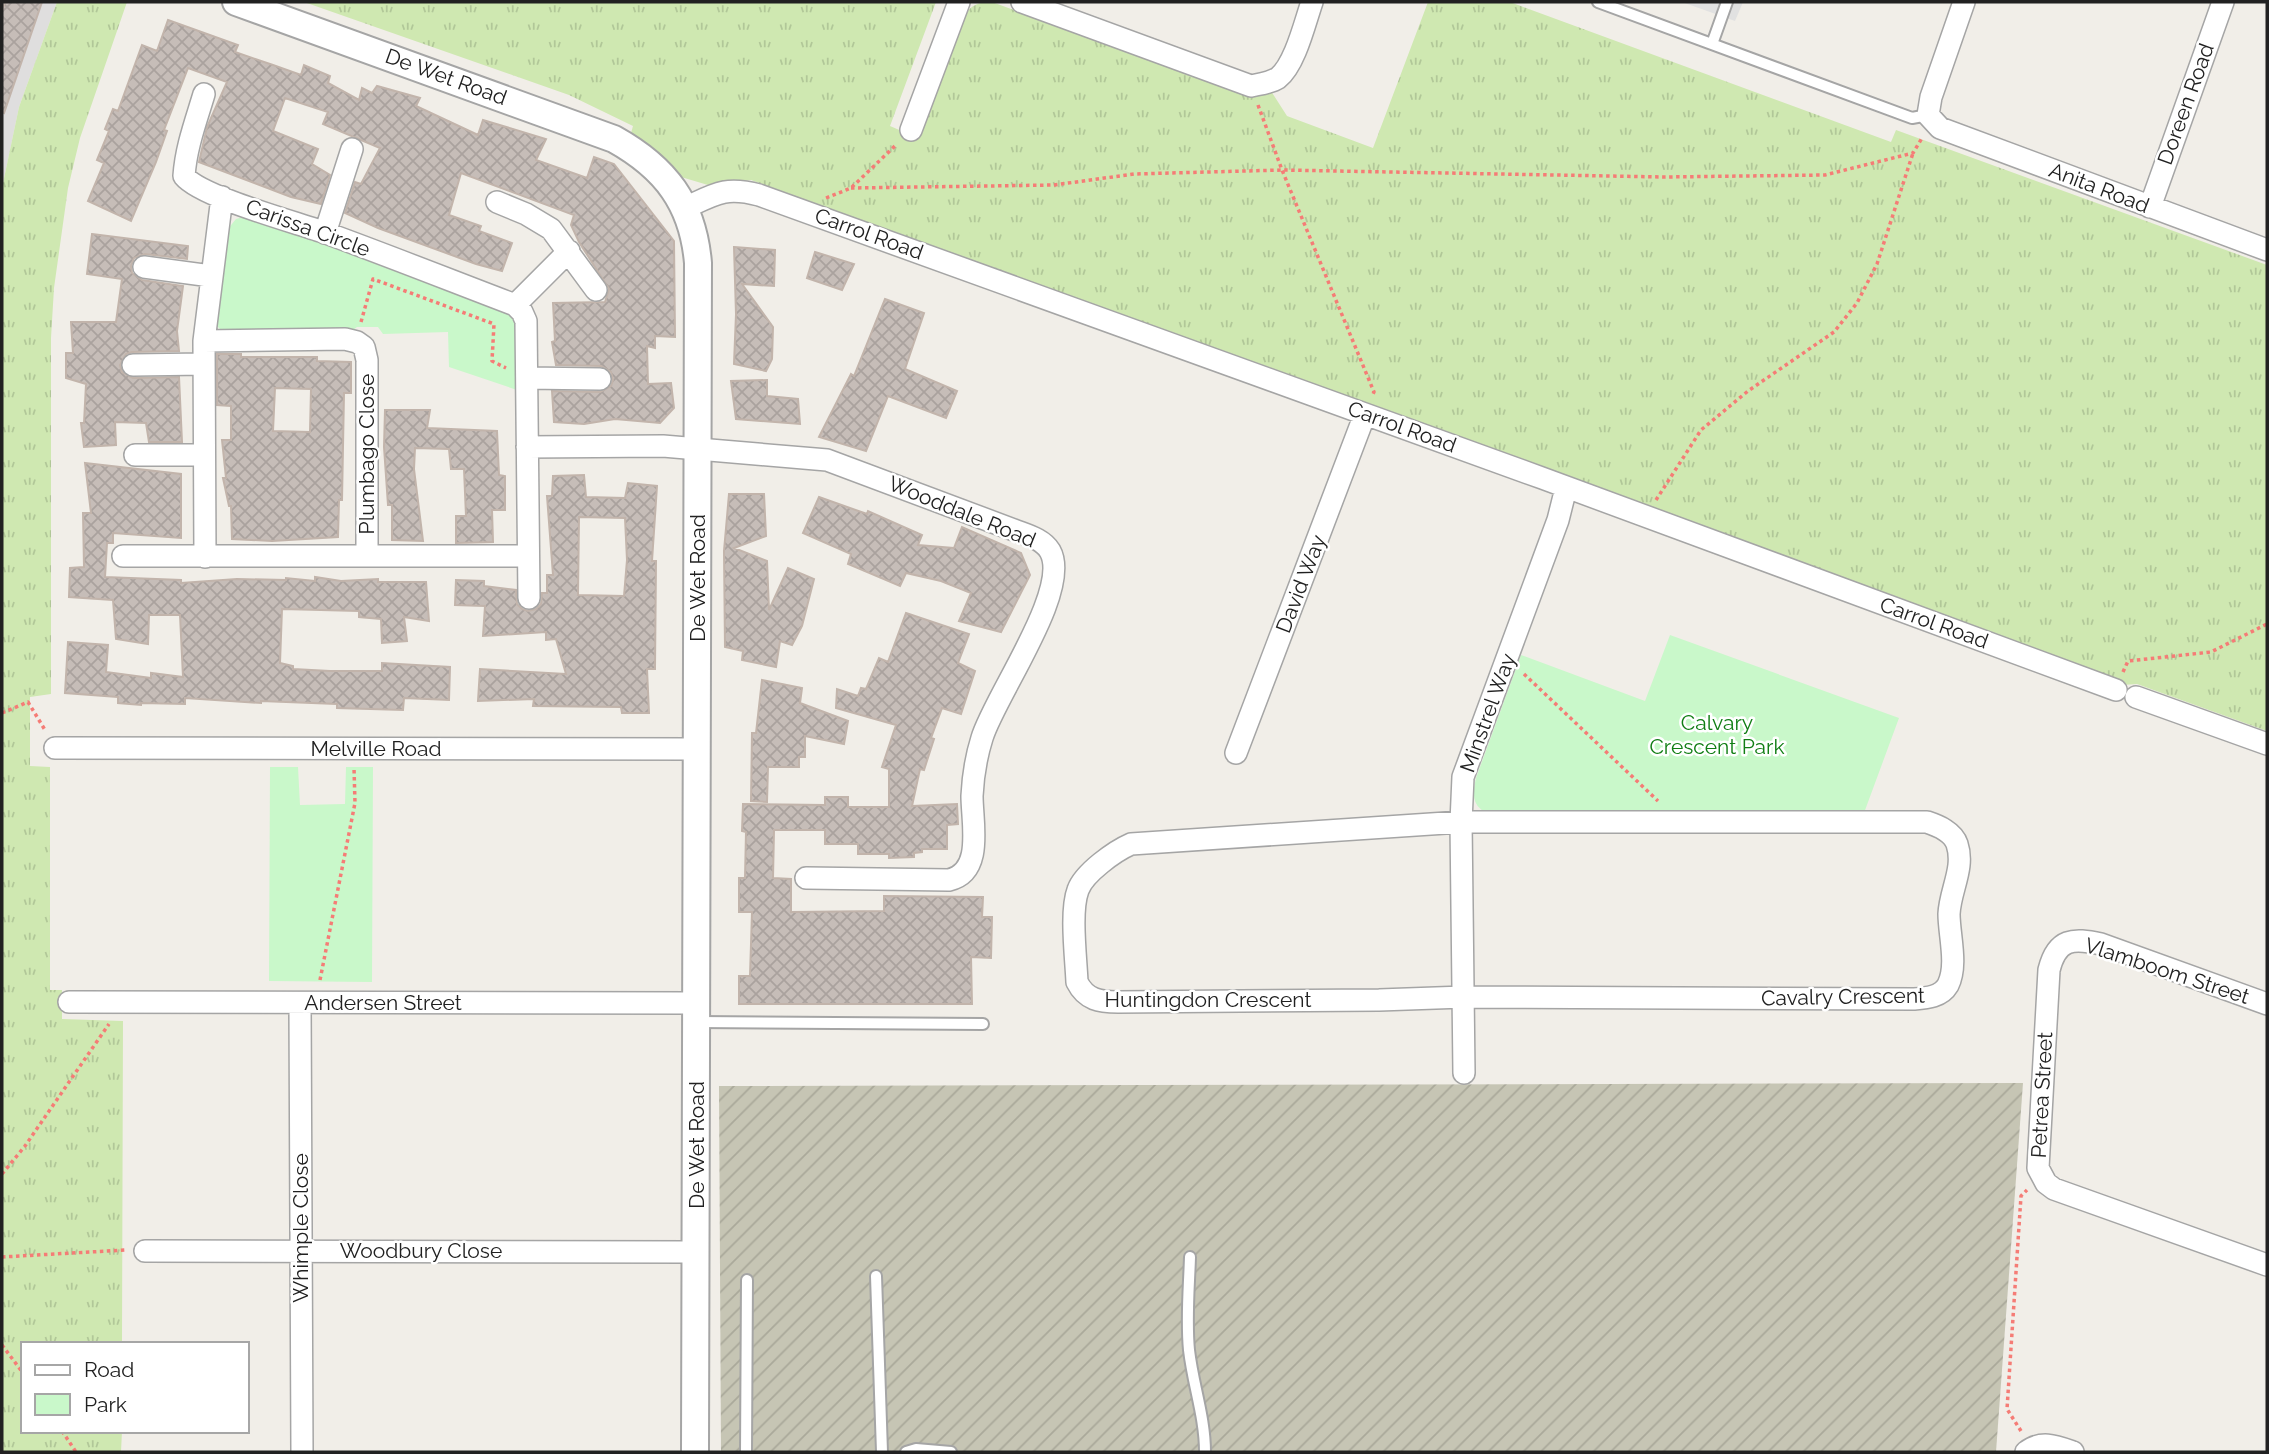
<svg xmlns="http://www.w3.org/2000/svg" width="2269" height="1454" viewBox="0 0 2269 1454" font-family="Raleway,sans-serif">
	<defs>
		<pattern id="construction-furrows" width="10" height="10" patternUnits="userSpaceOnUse" patternTransform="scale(1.75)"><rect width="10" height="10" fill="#c6c5b4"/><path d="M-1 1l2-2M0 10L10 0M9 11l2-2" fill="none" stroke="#aaa99a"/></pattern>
		<pattern id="grass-tufts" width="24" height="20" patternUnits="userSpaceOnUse" patternTransform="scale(1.75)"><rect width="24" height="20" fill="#cfe8b1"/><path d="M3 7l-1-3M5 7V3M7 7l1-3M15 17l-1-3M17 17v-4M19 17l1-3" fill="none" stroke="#b1c798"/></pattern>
		<pattern id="building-cross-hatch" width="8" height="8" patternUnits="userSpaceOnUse" patternTransform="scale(1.75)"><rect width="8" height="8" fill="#c6bdb8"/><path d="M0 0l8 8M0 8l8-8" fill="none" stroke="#aaa29e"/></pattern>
	</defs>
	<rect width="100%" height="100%" fill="#f1eee8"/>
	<!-- residential -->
	<path fill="#dfdede" d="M 2,2 L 57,2 L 19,107 L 2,188 Z"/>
	<!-- construction -->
	<path fill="url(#construction-furrows)" d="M 2023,1083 L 1996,1452 L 721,1452 L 719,1086 Z"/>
	<!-- grass -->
	<path fill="url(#grass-tufts)" d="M 57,2 L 127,2 L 80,138 L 68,188 L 54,288 L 51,338 L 51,694 L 30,697 L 30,766 L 50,767 L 50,990 L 62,990 L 62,1019 L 123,1021 L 122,1344 L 23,1344 L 23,1431 L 122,1431 L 121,1452 L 2,1452 L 2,188 L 19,107 Z
		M 304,2 L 936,2 L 890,126 L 918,138 C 929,108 949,32 968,11 C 974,3 983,2 992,2 L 1238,91 L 1271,91 L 1287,116 L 1373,148 L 1428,2 L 1510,2 L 1891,142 L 1896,130 L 2267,265 L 2267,731 L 2137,684 L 2122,685 L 1614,501 L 1602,489 L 751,180 L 708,185 L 681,177 L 631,133 L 633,126 L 569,95 Z"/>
	<!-- park -->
	<path fill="#c9f8ca" d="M 250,215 L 508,308 L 519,324 L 520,391 L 449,367 L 448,332 L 383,334 L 378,327 L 357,327 L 349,333 L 224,333 L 217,326 L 216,321 L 227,230 L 236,219 Z
		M 1670,635 L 1899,718 L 1864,813 L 1485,812 C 1471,804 1473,792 1476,778 L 1521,655 L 1645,701 Z
		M 270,767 L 298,767 L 300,805 L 345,804 L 346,767 L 373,767 L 372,982 L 269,981 Z"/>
	<!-- parking -->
	<path fill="#e1e1e1" d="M 1682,2 L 1743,2 L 1735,21 Z"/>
	<!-- building -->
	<path fill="url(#building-cross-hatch)" stroke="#c2b4ab" stroke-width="2" fill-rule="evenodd" d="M 5,2 L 42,2 L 4,113 L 2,112 L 2,11 Z
		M 168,20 L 238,45 L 235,52 L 273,65 L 301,75 L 304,65 L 330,76 L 328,83 L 359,100 L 362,88 L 372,93 L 377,86 L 420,98 L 416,106 L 478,135 L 483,120 L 546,139 L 536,160 L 587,178 L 594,157 L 614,164 L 674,241 L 675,337 L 655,336 L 655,348 L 647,346 L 648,384 L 671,383 L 674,408 L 660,423 L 615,419 L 584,424 L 554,422 L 552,391 L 600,392 L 611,386 L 613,380 L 611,372 L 601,366 L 556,365 L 552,342 L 555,341 L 553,303 L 605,302 L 609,289 L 579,242 L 571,225 L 574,215 L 461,173 L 449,215 L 481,226 L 479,231 L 512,243 L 502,271 L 476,264 L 378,228 L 345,213 L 355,182 L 361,184 L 380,148 L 323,124 L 328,112 L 285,98 L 273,131 L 318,149 L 312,164 L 330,175 L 321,204 L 291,197 L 199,162 L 207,127 L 227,82 L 188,68 L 164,130 L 167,131 L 156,162 L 131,221 L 88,201 L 104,163 L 97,160 L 109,131 L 105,129 L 113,109 L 118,111 L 142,45 L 157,51 Z
		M 92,234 L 188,246 L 187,259 L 145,254 L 134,258 L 131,266 L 132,273 L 142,280 L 183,286 L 177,331 L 179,351 L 132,352 L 126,354 L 120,365 L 122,372 L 133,378 L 179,377 L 182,442 L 149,442 L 146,423 L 115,422 L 116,445 L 84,447 L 81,423 L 84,423 L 86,384 L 66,378 L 66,353 L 73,353 L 71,322 L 116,322 L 122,279 L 87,274 Z
		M 734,247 L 775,250 L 774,286 L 742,284 L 773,327 L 772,359 L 766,371 L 734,364 L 736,314 Z
		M 815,252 L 854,264 L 842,290 L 807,278 Z
		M 885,299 L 924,313 L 905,369 L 957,391 L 946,418 L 888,396 L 866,451 L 819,437 L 851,374 L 854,376 Z
		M 217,354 L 241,354 L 241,357 L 317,357 L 317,361 L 351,362 L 351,393 L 344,393 L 342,500 L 339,500 L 338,537 L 272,541 L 232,539 L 231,506 L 229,506 L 223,478 L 226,478 L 222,440 L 231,440 L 231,406 L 217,405 ZM 275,388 L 311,389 L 310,432 L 273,431 Z
		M 767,380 L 767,396 L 798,399 L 800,424 L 736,419 L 731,381 Z
		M 385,410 L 430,410 L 427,428 L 497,431 L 499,475 L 505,476 L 505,510 L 492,510 L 493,542 L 456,543 L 456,516 L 466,516 L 464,469 L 451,469 L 449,449 L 415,448 L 414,469 L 423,541 L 392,540 L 392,505 L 388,505 L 384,447 Z
		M 85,463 L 181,474 L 181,538 L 113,533 L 113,543 L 107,543 L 105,577 L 181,580 L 181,583 L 237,579 L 286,580 L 286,578 L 315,581 L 315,577 L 341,581 L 378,579 L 378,582 L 426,582 L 429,621 L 404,617 L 407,641 L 382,643 L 381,619 L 359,617 L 359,611 L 282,609 L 280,663 L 293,666 L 293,669 L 330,671 L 382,671 L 382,663 L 450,667 L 449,700 L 404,698 L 403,710 L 337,708 L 337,704 L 261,701 L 261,703 L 185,698 L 185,704 L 141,703 L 141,705 L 118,703 L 118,697 L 65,693 L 68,642 L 108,645 L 106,672 L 151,678 L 151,673 L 183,677 L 180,615 L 149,615 L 148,644 L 116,639 L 113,600 L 69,597 L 70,568 L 84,567 L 83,513 L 91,513 Z
		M 584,475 L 586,497 L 625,498 L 628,483 L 657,486 L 652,561 L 656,561 L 655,669 L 647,669 L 649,713 L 622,713 L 621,707 L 533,706 L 534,699 L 478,701 L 480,669 L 566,674 L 556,639 L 546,640 L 546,632 L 483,636 L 485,606 L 455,605 L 456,580 L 484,581 L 484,586 L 516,590 L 517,604 L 522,609 L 528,611 L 536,609 L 541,604 L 542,593 L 547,593 L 547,575 L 553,575 L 547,496 L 552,496 L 553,476 ZM 579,517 L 625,518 L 627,560 L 624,596 L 578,595 Z
		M 729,494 L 764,494 L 766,536 L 734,548 L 767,561 L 769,610 L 788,568 L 814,579 L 802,626 L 792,645 L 780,641 L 776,667 L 742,660 L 743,651 L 725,647 L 724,551 Z
		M 819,497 L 867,514 L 868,511 L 922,535 L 918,545 L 954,548 L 962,527 L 1021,553 L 1030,575 L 1001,632 L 959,621 L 971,593 L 941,581 L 906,573 L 900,586 L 848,564 L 851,554 L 803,533 Z
		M 906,613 L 969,634 L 958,663 L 975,671 L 961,714 L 942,708 L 931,738 L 934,739 L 924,770 L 920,769 L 912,806 L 957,804 L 958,824 L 947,825 L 947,849 L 922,849 L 922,852 L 914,853 L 914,857 L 889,858 L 889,854 L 858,854 L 858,844 L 825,844 L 825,830 L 774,830 L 773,878 L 791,879 L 791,912 L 884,911 L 884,896 L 983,897 L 982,917 L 992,917 L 991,958 L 971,957 L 972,1004 L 739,1004 L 739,976 L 750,976 L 752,912 L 739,912 L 739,878 L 745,878 L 746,832 L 742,831 L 743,804 L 825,805 L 825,797 L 848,797 L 848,807 L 889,807 L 889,769 L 882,767 L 896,725 L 836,708 L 837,689 L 858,696 L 861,688 L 866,689 L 879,658 L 888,662 Z
		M 762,680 L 802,688 L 800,703 L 848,721 L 844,744 L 805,736 L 805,757 L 799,757 L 799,767 L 768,767 L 767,802 L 751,801 L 752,733 L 756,733 Z"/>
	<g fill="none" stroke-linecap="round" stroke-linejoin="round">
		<defs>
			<path id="service" d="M 1598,2 L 1912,118 L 1928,115
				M 1712,44 L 1727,2
				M 697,1022 L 983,1024
				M 1190,1257 C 1189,1288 1186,1319 1189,1350 C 1193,1385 1205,1417 1205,1452
				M 876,1276 L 882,1452
				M 746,1452 L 747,1280
				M 906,1452 L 916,1449 L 951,1452"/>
			<path id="minor" d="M 1022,2 L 1251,86 C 1260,84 1270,83 1278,78 C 1295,65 1305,22 1312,2
				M 1964,2 L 1931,97 L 1928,115 L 1940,128 L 2267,250
				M 204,94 C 196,121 186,147 184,176 C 201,197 295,222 326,233 C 389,256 452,281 515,305 L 522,312 L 526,321 L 529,598
				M 911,130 L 959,2
				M 497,202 L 526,214 L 551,229 L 596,290
				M 2150,207 L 2223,2
				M 685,208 C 715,194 725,186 759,195 L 1542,478 L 2116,690
				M 325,233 L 352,149
				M 144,267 L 211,276
				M 515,305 L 569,251
				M 204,341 L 345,339 L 357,342 L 364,347 L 367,360 L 367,555
				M 133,365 L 204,364
				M 527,378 L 600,379
				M 527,447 L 663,446 L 827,460 L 1014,530 C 1027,535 1043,539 1050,551 C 1072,590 994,697 982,738 C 976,757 973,776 972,796 C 972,823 984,872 949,880 L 806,878
				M 135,455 L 204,455
				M 123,556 L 528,556
				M 205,557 L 204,341 L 222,197
				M 2136,697 L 2267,744
				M 55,748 L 698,749
				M 1236,753 L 1365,414
				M 1461,822 L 1927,822 C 1939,826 1953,832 1957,844 C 1965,868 1950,890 1949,914 C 1949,935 1958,965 1948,985 C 1941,997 1927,998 1914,999 L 1464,997 L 1379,1000 L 1118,1002 C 1100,1002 1086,1000 1077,982 C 1076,958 1070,911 1078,890 C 1084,873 1115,851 1131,844 Z
				M 69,1002 L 697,1003
				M 300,1003 L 302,1452
				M 2267,1004 L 2101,944 C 2073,938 2057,938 2049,970 L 2038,1168 L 2046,1183 L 2054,1189 L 2267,1265
				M 1464,1073 L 1461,822 L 1463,777 L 1558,520 L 1566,488
				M 145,1251 L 696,1252
				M 2026,1452 C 2041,1440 2056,1446 2073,1452"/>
			<path id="tertiary" d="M 236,2 L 614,139 C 666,168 693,204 698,263 L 695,1452"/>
		</defs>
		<!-- service casing -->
		<use href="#service" stroke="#a5a5a5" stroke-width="14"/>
		<!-- minor casing -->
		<use href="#minor" stroke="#a5a5a5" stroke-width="24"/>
		<!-- tertiary casing -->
		<use href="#tertiary" stroke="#a5a5a5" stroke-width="30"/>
		<!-- path -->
		<path stroke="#f57c76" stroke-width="3.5" stroke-dasharray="3.5 3.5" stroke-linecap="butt" d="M 1258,105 L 1282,170 L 1374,392 L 1372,396
			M 851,188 L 1054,185 L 1134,174 L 1282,170 L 1664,177 L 1825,175 L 1913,153 L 1922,138
			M 826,198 L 851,188 L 897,144
			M 361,322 L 373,279 L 494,324 L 492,361 L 506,368
			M 1656,500 L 1701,430 L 1748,391 L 1834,332 L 1857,303 L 1877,264 L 1913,153
			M 2123,672 L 2128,661 L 2211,652 L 2267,624
			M 1524,674 L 1658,801
			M 2,713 L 28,702 L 45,730
			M 320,980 L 355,803 L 354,768
			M 2,1174 L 25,1146 L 109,1024
			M 2,1257 L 125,1250
			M 2,1345 L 23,1373
			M 62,1431 L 76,1452
			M 2021,1431 L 2007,1409 L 2021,1196 L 2027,1190"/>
		<!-- service -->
		<use href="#service" stroke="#fff" stroke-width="10"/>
		<!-- minor -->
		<use href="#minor" stroke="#fff" stroke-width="21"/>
		<!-- tertiary -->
		<use href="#tertiary" stroke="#fff" stroke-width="26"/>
	</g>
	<g text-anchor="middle" stroke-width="5" stroke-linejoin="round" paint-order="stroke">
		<!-- street labels -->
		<g font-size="21" fill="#212121" stroke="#fff">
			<text transform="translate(446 77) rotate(20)" y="7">De Wet Road</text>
			<text transform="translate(2186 104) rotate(-70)" y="7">Doreen Road</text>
			<text transform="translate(2099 188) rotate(21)" y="7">Anita Road</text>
			<text transform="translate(308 228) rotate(20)" y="7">Carissa Circle</text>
			<text transform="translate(869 234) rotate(20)" y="7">Carrol Road</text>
			<text transform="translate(1402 427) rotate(20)" y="7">Carrol Road</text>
			<text transform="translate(367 454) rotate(-90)" y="7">Plumbago Close</text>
			<text transform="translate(962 512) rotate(22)" y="7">Wooddale Road</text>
			<text transform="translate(698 578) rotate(-90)" y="7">De Wet Road</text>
			<text transform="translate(1301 584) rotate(-69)" y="7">David Way</text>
			<text transform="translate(1934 623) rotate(20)" y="7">Carrol Road</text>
			<text transform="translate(1488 713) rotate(-70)" y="7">Minstrel Way</text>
			<text x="376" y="756">Melville Road</text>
			<text transform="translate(2167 971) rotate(18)" y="7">Vlamboom Street</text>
			<text transform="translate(1843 997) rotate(-1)" y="7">Cavalry Crescent</text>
			<text x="1208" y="1007">Huntingdon Crescent</text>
			<text x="383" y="1010">Andersen Street</text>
			<text transform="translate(2042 1095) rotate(-87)" y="7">Petrea Street</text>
			<text transform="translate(697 1145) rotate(-90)" y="7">De Wet Road</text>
			<text transform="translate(301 1228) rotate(-90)" y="7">Whimple Close</text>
			<text x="421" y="1258">Woodbury Close</text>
		</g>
		<!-- park labels -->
		<g font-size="21" fill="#107e14" stroke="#fff">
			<text x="1717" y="730">Calvary<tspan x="1717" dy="24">Crescent Park</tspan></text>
		</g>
	</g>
	<!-- border -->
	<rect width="2269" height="1454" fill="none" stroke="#212121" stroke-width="7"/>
	<!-- legend -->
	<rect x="21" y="1342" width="228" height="91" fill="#ffffff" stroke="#a6a6a6" stroke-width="2"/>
	<rect x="35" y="1365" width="35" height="10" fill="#ffffff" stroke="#a6a6a6" stroke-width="2"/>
	<text x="84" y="1377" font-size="21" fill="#212121">Road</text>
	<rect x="35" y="1394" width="35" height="21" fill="#c9f8ca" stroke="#a6a6a6" stroke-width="2"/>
	<text x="84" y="1412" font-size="21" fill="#212121">Park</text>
</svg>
